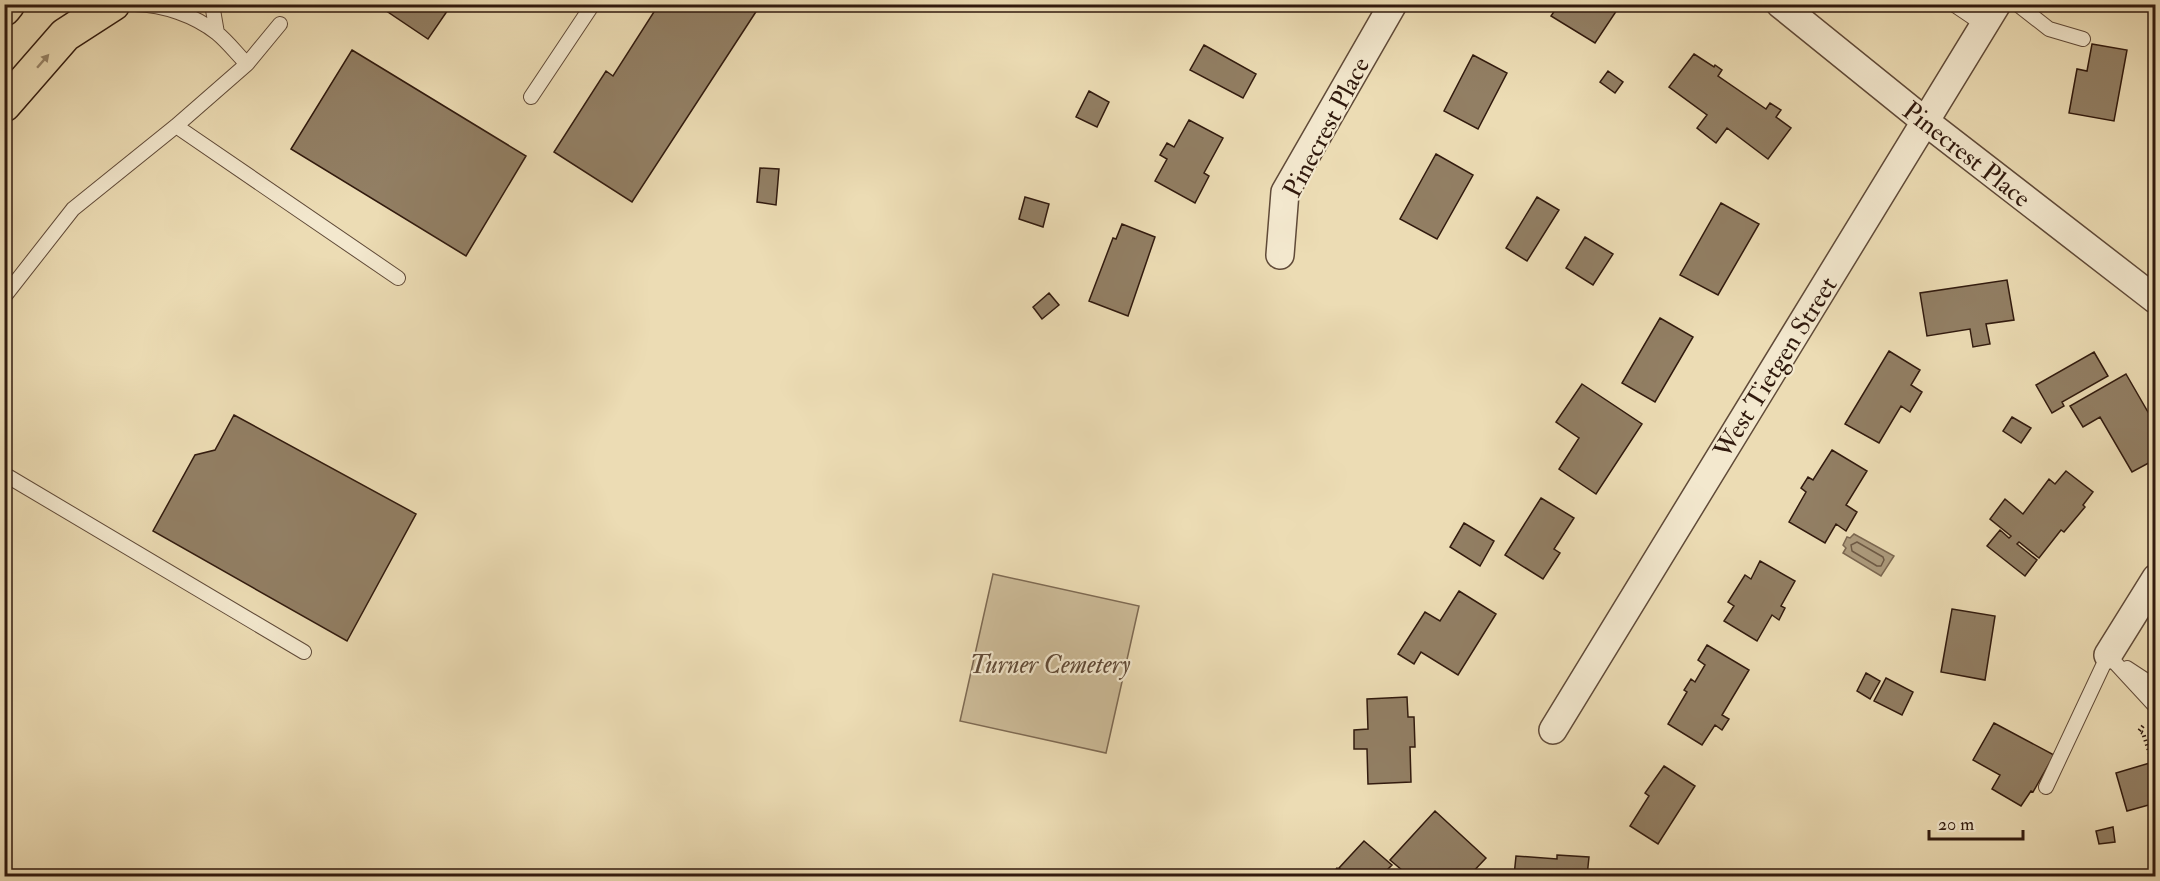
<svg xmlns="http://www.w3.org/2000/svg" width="2160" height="881" viewBox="0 0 2160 881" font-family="'IM FELL Double Pica',serif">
	<rect width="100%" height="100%" fill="#ecdcb4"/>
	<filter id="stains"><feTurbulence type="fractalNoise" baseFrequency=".00333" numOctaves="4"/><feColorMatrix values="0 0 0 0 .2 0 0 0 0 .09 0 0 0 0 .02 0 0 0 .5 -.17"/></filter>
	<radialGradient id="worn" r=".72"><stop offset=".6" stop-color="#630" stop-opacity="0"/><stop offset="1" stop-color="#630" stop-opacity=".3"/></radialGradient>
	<!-- green -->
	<path fill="#ccbb98" stroke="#7e6a53" stroke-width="1.5" d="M 993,574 L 1139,606 L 1106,753 L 960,721 Z"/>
	<!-- water -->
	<path fill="#ac9a7c" stroke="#7b6750" stroke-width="1.5" d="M 1854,534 L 1894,556 L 1881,576 L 1843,553 L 1846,548 L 1843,545 L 1847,537 L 1850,538 Z"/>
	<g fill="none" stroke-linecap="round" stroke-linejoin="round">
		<!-- shore -->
		<path stroke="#6e5a45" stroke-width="1.5" d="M 1857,542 L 1883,557 L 1884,560 L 1881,566 L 1877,566 L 1852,551 L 1851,545 Z"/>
	</g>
	<!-- building -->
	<path fill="#927f64" stroke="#311a0e" stroke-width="1.5" d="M 376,4 L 452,4 L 428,39 Z
		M 761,4 L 632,202 L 554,152 L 606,71 L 613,76 L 659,4 Z
		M 1559,4 L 1621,4 L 1595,43 L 1551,16 Z
		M 2092,44 L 2127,50 L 2114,121 L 2069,113 L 2077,69 L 2087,71 Z
		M 1204,45 L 1256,74 L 1243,98 L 1190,70 Z
		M 352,50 L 526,156 L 466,256 L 291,149 Z
		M 1694,54 L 1714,67 L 1715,65 L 1722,70 L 1718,76 L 1766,109 L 1770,103 L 1781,110 L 1776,117 L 1791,128 L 1768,159 L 1727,128 L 1716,143 L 1697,128 L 1707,115 L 1669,87 Z
		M 1473,55 L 1507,73 L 1478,129 L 1444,111 Z
		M 1608,71 L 1623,82 L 1615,93 L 1600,82 Z
		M 1089,91 L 1109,102 L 1097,127 L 1076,117 Z
		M 1189,120 L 1223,138 L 1204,173 L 1209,176 L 1195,203 L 1155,181 L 1167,159 L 1160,155 L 1167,143 L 1174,147 Z
		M 1436,154 L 1473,175 L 1437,239 L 1400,219 Z
		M 760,168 L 779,169 L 776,205 L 757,202 Z
		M 1025,197 L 1049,204 L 1043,227 L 1019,219 Z
		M 1537,197 L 1559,210 L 1527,261 L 1506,248 Z
		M 1721,203 L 1759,224 L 1718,295 L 1680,275 Z
		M 1122,224 L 1155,237 L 1128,316 L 1089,301 L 1113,238 L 1116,239 Z
		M 1585,237 L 1613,254 L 1593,285 L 1566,268 Z
		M 2007,280 L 2014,320 L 1986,324 L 1990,344 L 1973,347 L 1970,329 L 1927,336 L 1920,293 Z
		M 1049,293 L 1059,305 L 1042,319 L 1033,307 Z
		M 1660,318 L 1693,337 L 1655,402 L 1622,383 Z
		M 1889,351 L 1920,370 L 1911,385 L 1922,392 L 1910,412 L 1901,406 L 1879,443 L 1845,424 Z
		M 2094,352 L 2108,376 L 2062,402 L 2064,406 L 2052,413 L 2036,385 Z
		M 2126,374 L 2156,426 L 2156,459 L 2132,472 L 2100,417 L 2083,427 L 2070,406 Z
		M 1582,384 L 1642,424 L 1596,494 L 1559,469 L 1579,438 L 1556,422 Z
		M 234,415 L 416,514 L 347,641 L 153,531 L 195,455 L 215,450 Z
		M 2012,417 L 2031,428 L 2021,443 L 2003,431 Z
		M 1832,450 L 1867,471 L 1846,505 L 1857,512 L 1846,531 L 1836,524 L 1825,543 L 1789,522 L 1806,492 L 1801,488 L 1808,477 L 1813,480 Z
		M 2066,471 L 2093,492 L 2083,505 L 2085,507 L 2064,532 L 2061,530 L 2039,558 L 2019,542 L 2017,544 L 2037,560 L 2025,576 L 1987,546 L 2000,530 L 2009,538 L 2011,536 L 1990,519 L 2005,499 L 2023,514 L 2049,479 L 2055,484 Z
		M 1541,498 L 1574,518 L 1554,549 L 1560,553 L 1543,579 L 1505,555 Z
		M 1464,523 L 1494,541 L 1480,566 L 1450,547 Z
		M 1760,561 L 1795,581 L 1781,606 L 1785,608 L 1779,620 L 1772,615 L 1757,641 L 1724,621 L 1734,606 L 1728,602 L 1745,575 L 1751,579 Z
		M 1459,591 L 1496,614 L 1458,675 L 1421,652 L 1414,664 L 1398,654 L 1425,612 L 1440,621 Z
		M 1952,609 L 1995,616 L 1985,680 L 1941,672 Z
		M 1707,645 L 1749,670 L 1722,715 L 1729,719 L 1722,730 L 1715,725 L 1702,745 L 1668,724 L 1687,692 L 1684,690 L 1691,679 L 1695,682 L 1705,665 L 1698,660 Z
		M 1866,673 L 1880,681 L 1870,699 L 1857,691 Z
		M 1886,678 L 1913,692 L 1902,715 L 1874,701 Z
		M 1407,697 L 1408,717 L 1414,717 L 1415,747 L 1410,747 L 1411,782 L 1368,784 L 1367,749 L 1354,749 L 1354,730 L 1368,729 L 1367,699 Z
		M 1994,723 L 2054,755 L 2033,792 L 2031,791 L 2021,806 L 1992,789 L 2000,775 L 1973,760 Z
		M 2156,754 L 2156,803 L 2127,811 L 2116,773 L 2153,762 L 2151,755 Z
		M 1664,766 L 1695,786 L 1658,844 L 1630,826 L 1649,796 L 1645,793 Z
		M 1435,811 L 1486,858 L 1469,876 L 1409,876 L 1390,860 Z
		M 2113,827 L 2115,842 L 2099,844 L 2096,831 Z
		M 1364,841 L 1392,865 L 1381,876 L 1349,876 L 1339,868 Z
		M 1557,855 L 1589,857 L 1587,876 L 1514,876 L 1516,856 L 1557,859 Z
		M 1337,868 L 1347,876 L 1330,876 Z"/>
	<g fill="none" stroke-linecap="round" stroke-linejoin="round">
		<defs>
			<path id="service" d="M 212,4 L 217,33
				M 1953,4 L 1984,25
				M 2017,4 L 2049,29 L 2083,39
				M 247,64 L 280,24
				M 531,97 L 593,4
				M 176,126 L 398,278
				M 4,297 L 73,209 L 176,126 L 247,64 C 237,54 228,42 217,33 C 194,15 164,5 135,4
				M 4,474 L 304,652
				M 2108,655 L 2156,707
				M 2127,668 L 2156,687
				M 2046,787 L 2108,655"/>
			<path id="minor" d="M 1780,4 L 1926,122 L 2156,300
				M 1280,255 L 1285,192 L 1393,4
				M 2108,655 L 2156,578
				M 1553,730 L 1997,4"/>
			<path id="primary" d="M 4,9 L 8,4
				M 4,105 L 65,35 L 113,4"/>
		</defs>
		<!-- service casing -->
		<use href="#service" stroke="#604a38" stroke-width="16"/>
		<!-- minor casing -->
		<use href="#minor" stroke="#604a38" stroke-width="30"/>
		<!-- primary casing -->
		<use href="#primary" stroke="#311a0e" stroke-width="36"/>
		<!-- path -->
		<path stroke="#311a0e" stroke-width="4" stroke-dasharray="1.5 3" stroke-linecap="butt" d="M 2143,726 L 2139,731 L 2143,733 L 2150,754"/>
		<!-- service -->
		<use href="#service" stroke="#f3e8ce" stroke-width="14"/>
		<!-- minor -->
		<use href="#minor" stroke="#f3e8ce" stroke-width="27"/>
		<!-- primary -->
		<use href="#primary" stroke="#ecdcb4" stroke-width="33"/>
	</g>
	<!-- one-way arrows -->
	<defs><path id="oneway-solid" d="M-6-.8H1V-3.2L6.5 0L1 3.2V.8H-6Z" transform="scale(1.5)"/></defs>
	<use fill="#988569" href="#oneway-solid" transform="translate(43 61) rotate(-49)"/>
	<g text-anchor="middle" stroke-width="4.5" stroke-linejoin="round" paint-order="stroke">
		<!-- street labels -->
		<g font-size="26" fill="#311a0e" stroke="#f3e8ce">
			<text transform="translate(1326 127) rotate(-62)" y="9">Pinecrest Place</text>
			<text transform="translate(1967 154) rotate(38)" y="9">Pinecrest Place</text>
			<text transform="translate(1775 367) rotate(-58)" y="9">West Tietgen Street</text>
		</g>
		<!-- park labels -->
		<g font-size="26" font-style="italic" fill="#604a37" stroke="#f3e8ce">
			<text x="1050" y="673">Turner Cemetery</text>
		</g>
	</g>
	<!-- margin -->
	<rect width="2160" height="881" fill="none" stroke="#ecdcb4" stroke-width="24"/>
	<rect x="6" y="6" width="2148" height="869" fill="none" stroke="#311a0e" stroke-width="3"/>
	<rect x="12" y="12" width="2136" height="857" fill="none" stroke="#311a0e" stroke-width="1.5"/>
	<!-- scale -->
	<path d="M1929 830v9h94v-9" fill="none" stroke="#311a0e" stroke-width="3"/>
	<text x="1938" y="830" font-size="18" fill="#311a0e" stroke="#f3e8ce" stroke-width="4.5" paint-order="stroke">20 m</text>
	<rect width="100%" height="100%" filter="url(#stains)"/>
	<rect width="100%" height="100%" fill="url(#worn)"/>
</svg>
